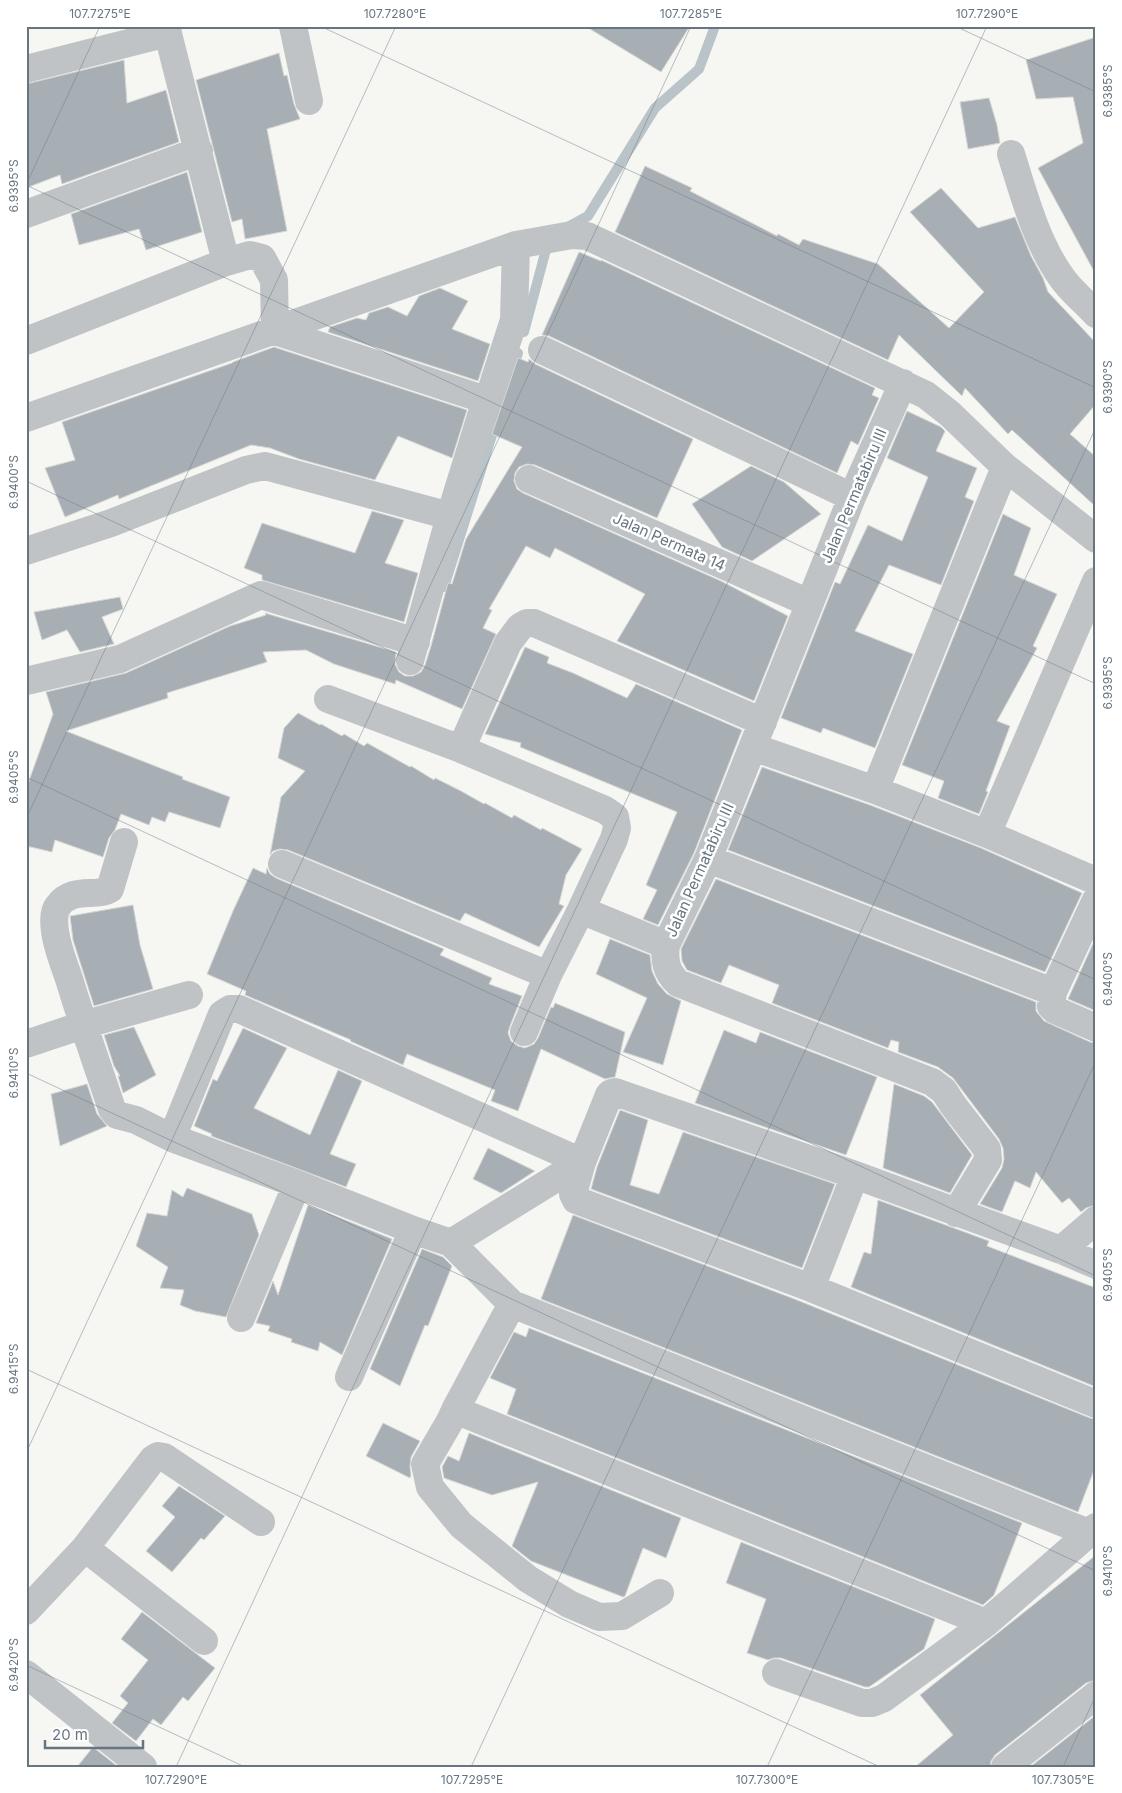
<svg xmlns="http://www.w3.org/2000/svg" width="1122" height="1793" viewBox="0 0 1122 1793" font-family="Inter,sans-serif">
	<rect width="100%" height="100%" fill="#f6f6f3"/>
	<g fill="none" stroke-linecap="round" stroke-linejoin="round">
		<!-- stream -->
		<path stroke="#bac3c8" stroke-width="10" d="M 566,228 L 588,216 L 655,108 L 699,69 L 715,26
			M 524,332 L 548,242
			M 444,587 L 518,353"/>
	</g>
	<!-- building -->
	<path fill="#a8afb4" stroke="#d7d7d5" d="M 585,26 L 690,26 L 661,72 Z
		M 1096,37 L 1096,275 L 1038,168 L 1083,143 L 1073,97 L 1036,99 L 1026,60 Z
		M 279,53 L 284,76 L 287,75 L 294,104 L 300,119 L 267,129 L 287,231 L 245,239 L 242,219 L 232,222 L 196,80 Z
		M 124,60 L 127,103 L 166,90 L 179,142 L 62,184 L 60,175 L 26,188 L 26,84 Z
		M 989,98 L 997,125 L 1000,143 L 968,149 L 960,102 Z
		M 645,166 L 692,188 L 690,191 L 777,236 L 778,234 L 799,245 L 803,239 L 878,264 L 949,328 L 984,292 L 910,212 L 941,188 L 978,228 L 1015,217 L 1031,256 L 1043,278 L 1048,292 L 1096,343 L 1096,404 L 1070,434 L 1096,457 L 1096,507 L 1012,430 L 1008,434 L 965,388 L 962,396 L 899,335 L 888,360 L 615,232 Z
		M 187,172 L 202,232 L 146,250 L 139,229 L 79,245 L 71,214 Z
		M 579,252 L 601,261 L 601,260 L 875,388 L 872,395 L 879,398 L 858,445 L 851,441 L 837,473 L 549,336 L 542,335 Z
		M 440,288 L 468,301 L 452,329 L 490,344 L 478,381 L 328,332 L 330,327 L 357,318 L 366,320 L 369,313 L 388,307 L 407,316 L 419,296 Z
		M 274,347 L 467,410 L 452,458 L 398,436 L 375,480 L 299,459 L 270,448 L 251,445 L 119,499 L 118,495 L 65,517 L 45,468 L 75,460 L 62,422 L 232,363 L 233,362 Z
		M 518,358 L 528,362 L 529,359 L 535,364 L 693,439 L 657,518 L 535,465 L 527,464 L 519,467 L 515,473 L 514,481 L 517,489 L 523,493 L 721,581 L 788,616 L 754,701 L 617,641 L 645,594 L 555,548 L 550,558 L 526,546 L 489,609 L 492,610 L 483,628 L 496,634 L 462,709 L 396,680 L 395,684 L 334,664 L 306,650 L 263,652 L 267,662 L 167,693 L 168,698 L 66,731 L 183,777 L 182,779 L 230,797 L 220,828 L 169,812 L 165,822 L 152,817 L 149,825 L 121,814 L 115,830 L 109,838 L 103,857 L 55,840 L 52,852 L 26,846 L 26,789 L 53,714 L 46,692 L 126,673 L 230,626 L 266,615 L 265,613 L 396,652 L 395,664 L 399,672 L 405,676 L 413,676 L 421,672 L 425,665 L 431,646 L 448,583 L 452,584 L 466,539 L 522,447 L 492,434 Z
		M 907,411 L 941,427 L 945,431 L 936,451 L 977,468 L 965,497 L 974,501 L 941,585 L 889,565 L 855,631 L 913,654 L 875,748 L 823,728 L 821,733 L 781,718 L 835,582 L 840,584 L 868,525 L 902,541 L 928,477 L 887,458 Z
		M 751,466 L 784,482 L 821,514 L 752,561 L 722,547 L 692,504 Z
		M 372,511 L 404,520 L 385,563 L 418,573 L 404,622 L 262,580 L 262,575 L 244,568 L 262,523 L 355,553 Z
		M 1003,514 L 1031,528 L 1014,575 L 1057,594 L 1033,646 L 1037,648 L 997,721 L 1010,726 L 986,791 L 988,792 L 979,814 L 938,798 L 944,781 L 902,765 Z
		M 120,597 L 123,609 L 102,617 L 114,644 L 80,652 L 67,630 L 42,640 L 34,612 Z
		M 525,647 L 549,657 L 547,663 L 573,673 L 627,698 L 636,684 L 742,730 L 694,853 L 658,925 L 643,919 L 657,890 L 646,885 L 677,812 L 520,747 L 521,743 L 485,734 Z
		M 298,713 L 320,725 L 321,724 L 342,736 L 344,734 L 364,746 L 367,743 L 410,767 L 411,766 L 434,780 L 435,778 L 461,791 L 484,804 L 485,803 L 512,818 L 514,815 L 541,830 L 542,828 L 582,849 L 566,875 L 559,904 L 564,906 L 539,947 L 465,913 L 460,921 L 288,850 L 280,849 L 273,851 L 270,855 L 281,797 L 305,771 L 278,758 L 284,728 Z
		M 762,767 L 870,805 L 981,848 L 1082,893 L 1045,972 L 728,850 Z
		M 253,868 L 266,874 L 267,868 L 270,874 L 276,878 L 444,949 L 440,955 L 492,978 L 489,984 L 522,996 L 510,1026 L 508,1033 L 511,1041 L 518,1046 L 525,1048 L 534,1044 L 538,1038 L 551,1007 L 553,1008 L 555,1003 L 625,1032 L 615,1077 L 605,1079 L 541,1049 L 518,1111 L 491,1101 L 495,1090 L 407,1054 L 403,1065 L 350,1041 L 351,1040 L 245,995 L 246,991 L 207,974 L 233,911 Z
		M 716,879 L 1036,1002 L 1036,1011 L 1044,1021 L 1090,1042 L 1096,1043 L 1096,1205 L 1086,1208 L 1081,1212 L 1069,1198 L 1062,1203 L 1036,1172 L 1030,1188 L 1015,1181 L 1002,1212 L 980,1204 L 1002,1168 L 1004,1159 L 1003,1148 L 999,1139 L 953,1078 L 938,1067 L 898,1052 L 899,1042 L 891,1040 L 888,1048 L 772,1003 L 779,985 L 729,965 L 721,983 L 687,970 L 682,961 L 681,949 Z
		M 133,905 L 140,945 L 153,989 L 94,1006 L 73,940 L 70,916 Z
		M 1096,937 L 1096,1011 L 1068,999 Z
		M 610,939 L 650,955 L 652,971 L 658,984 L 667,994 L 681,1001 L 663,1065 L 623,1052 L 647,998 L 596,974 Z
		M 134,1027 L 156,1075 L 123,1093 L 118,1076 L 120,1076 L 114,1066 L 104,1035 Z
		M 243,1028 L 287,1048 L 254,1108 L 310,1135 L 338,1070 L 362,1081 L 330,1154 L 356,1164 L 346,1187 L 211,1136 L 212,1134 L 194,1126 L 213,1079 L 217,1081 Z
		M 724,1030 L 756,1043 L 760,1032 L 877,1077 L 846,1155 L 695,1103 Z
		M 87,1084 L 97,1114 L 107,1126 L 60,1146 L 51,1094 Z
		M 894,1084 L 924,1096 L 932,1102 L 972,1155 L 950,1193 L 883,1168 Z
		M 620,1110 L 648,1120 L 630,1185 L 659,1194 L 683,1132 L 835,1184 L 802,1268 L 591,1189 L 597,1167 Z
		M 488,1148 L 535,1171 L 501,1193 L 473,1179 Z
		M 187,1188 L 252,1214 L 259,1235 L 226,1317 L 195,1311 L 180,1305 L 184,1290 L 160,1288 L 168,1267 L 136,1246 L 147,1213 L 167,1216 L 172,1190 L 183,1197 Z
		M 878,1200 L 989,1241 L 987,1246 L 1096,1288 L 1096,1387 L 851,1287 L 864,1252 L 871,1254 Z
		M 308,1205 L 392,1239 L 342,1355 L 320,1342 L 318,1351 L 291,1342 L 292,1339 L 268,1331 L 270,1326 L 256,1323 L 273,1281 L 278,1295 Z
		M 573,1215 L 792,1298 L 1090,1418 L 1096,1419 L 1096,1465 L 1078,1512 L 541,1299 Z
		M 422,1249 L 443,1257 L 452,1266 L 428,1326 L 425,1325 L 400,1386 L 370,1369 Z
		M 529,1328 L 1022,1523 L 994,1595 L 983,1605 L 507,1414 L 516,1389 L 490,1378 L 514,1332 L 526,1337 Z
		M 383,1423 L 420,1441 L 411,1457 L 410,1467 L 411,1475 L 410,1478 L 366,1456 Z
		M 469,1433 L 681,1518 L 666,1558 L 643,1548 L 625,1596 L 623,1597 L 531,1561 L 512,1546 L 538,1482 L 492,1495 L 444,1478 L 442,1467 L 448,1456 L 459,1461 Z
		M 179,1486 L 225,1516 L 204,1540 L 201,1538 L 172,1572 L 146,1551 L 175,1517 L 162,1506 Z
		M 741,1542 L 935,1619 L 924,1649 L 869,1687 L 865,1687 L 781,1658 L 774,1658 L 768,1660 L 747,1653 L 766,1599 L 726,1583 Z
		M 1096,1555 L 1096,1680 L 1086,1683 L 995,1755 L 991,1761 L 990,1767 L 915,1767 L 953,1735 L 920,1695 Z
		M 142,1612 L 215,1668 L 188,1701 L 183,1697 L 161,1725 L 153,1719 L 136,1741 L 112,1723 L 128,1703 L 120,1696 L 148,1660 L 121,1639 Z
		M 1096,1715 L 1096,1767 L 1030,1767 Z
		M 93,1747 L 117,1766 L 116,1767 L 77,1767 Z"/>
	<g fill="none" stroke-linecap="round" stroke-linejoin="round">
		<!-- minor -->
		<path stroke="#bfc3c6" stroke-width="28" d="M 293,26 L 309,101
			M 26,69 L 168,33
			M 1011,154 C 1024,195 1036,242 1062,278 C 1071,291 1085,302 1096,314
			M 26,214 L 199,151
			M 226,262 L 250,255 L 262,258 L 274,280 L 275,331 L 486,400
			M 26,341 L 226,262 L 166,26
			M 542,350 L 852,497
			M 903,383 L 852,497 L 708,859 L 666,945 C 664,960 666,972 678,983 L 932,1082 L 944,1091 L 953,1105 L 987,1149 L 988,1160 L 956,1213
			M 26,418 L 516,245 L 572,235 L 587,236 L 926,395 L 950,414 L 1005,467 L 1096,539
			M 1005,467 L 875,790 L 987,834 L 1096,881
			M 529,479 L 809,603
			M 26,551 L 111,523 L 246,470 L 265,466 L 450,516
			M 410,661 L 450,516 L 486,400 L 491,391 L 514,320 L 516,245
			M 26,681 L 120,659 L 261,595 L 416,642
			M 328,699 L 461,749 L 508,643 L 520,627 L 527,623 L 534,623 L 763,722
			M 753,747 L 875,790
			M 461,749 L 605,810 L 615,817 L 617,828 L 614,839 L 581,910
			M 987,834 L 1096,581
			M 124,842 L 110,889 C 96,898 72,886 58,906 C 53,912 54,924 55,931 C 57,948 65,966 70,982 C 83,1025 98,1067 112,1109 L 117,1115 L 136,1120 L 172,1138
			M 708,859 L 1053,992 L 1096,900
			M 282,864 L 548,975 L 581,910 L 666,945
			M 1053,992 L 1051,1006 L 1055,1010 L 1096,1028
			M 524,1032 L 548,975
			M 26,1044 L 83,1025 L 189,995
			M 582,1162 L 239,1009 L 230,1009 L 222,1014 L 172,1138 L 297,1184 L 413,1230 L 451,1243 L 512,1304 L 1089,1533 L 1096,1527
			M 451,1243 L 582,1162
			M 1061,1250 L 1096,1220
			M 1096,1265 L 1061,1250 L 855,1175 L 615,1092 L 611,1093 L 609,1095 L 582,1162 L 573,1194 L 576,1200 L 811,1288 L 1096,1404
			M 811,1288 L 855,1175
			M 241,1318 L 297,1184
			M 349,1377 L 413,1230
			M 455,1410 L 512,1304
			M 85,1548 L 204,1641
			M 660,1593 L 622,1616 L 599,1617 L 569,1604 L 528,1579 L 461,1525 L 430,1487 L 425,1464 L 450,1421 L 455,1410 L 986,1623 L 1089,1533
			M 26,1611 L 85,1548 L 153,1459 L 158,1456 L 164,1457 L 261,1522
			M 776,1673 L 862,1703 L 872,1703 L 884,1698 L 986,1623
			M 26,1674 L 143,1767
			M 1005,1767 L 1096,1695"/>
	</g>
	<!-- ticks -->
	<path fill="none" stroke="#677581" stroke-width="1" stroke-opacity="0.45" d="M 320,26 L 1096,388M 955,26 L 1096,92M 26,185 L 100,26M 26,185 L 1096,684M 26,481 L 1096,980M 26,777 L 1096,1276M 26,819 L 396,26M 26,1073 L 1096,1571M 26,1369 L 880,1767M 26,1453 L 691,26M 26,1665 L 245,1767M 176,1767 L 987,26M 471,1767 L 1096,427M 767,1767 L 1096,1061M 1063,1767 L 1096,1695"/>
	<g text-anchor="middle" stroke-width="5" stroke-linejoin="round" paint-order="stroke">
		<!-- street labels -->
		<g font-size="15" fill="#677581" stroke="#fff">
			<text transform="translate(854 496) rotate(-67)" y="5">Jalan Permatabiru III</text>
			<text transform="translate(669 542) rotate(24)" y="5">Jalan Permata 14</text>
			<text transform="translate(700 870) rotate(-66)" y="5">Jalan Permatabiru III</text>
		</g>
	</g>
	<!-- border -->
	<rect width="1122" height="1793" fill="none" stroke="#ffffff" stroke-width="55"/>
	<!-- scale -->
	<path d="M45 1740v8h98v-8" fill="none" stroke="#677581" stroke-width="2.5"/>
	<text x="52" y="1740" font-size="15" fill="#677581" stroke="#ffffff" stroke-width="4" paint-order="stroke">20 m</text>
	<rect x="28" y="28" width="1066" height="1738" fill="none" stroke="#677581" stroke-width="2"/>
	<g font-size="12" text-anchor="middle" fill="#677581">
		<text x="100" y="18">107.7275°E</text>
		<text x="395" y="18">107.7280°E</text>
		<text x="691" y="18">107.7285°E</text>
		<text x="987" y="18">107.7290°E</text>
		<text transform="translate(1108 91) rotate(-90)" y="4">6.9385°S</text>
		<text transform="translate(14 186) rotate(-90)" y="4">6.9395°S</text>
		<text transform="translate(1108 387) rotate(-90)" y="4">6.9390°S</text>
		<text transform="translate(14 482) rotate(-90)" y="4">6.9400°S</text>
		<text transform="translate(1108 683) rotate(-90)" y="4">6.9395°S</text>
		<text transform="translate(14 777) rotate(-90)" y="4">6.9405°S</text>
		<text transform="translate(1108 979) rotate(-90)" y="4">6.9400°S</text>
		<text transform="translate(14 1073) rotate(-90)" y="4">6.9410°S</text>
		<text transform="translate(1108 1275) rotate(-90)" y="4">6.9405°S</text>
		<text transform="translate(14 1369) rotate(-90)" y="4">6.9415°S</text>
		<text transform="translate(1108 1571) rotate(-90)" y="4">6.9410°S</text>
		<text transform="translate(14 1665) rotate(-90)" y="4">6.9420°S</text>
		<text x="176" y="1784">107.7290°E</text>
		<text x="472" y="1784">107.7295°E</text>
		<text x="767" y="1784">107.7300°E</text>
		<text x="1063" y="1784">107.7305°E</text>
	</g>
</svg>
